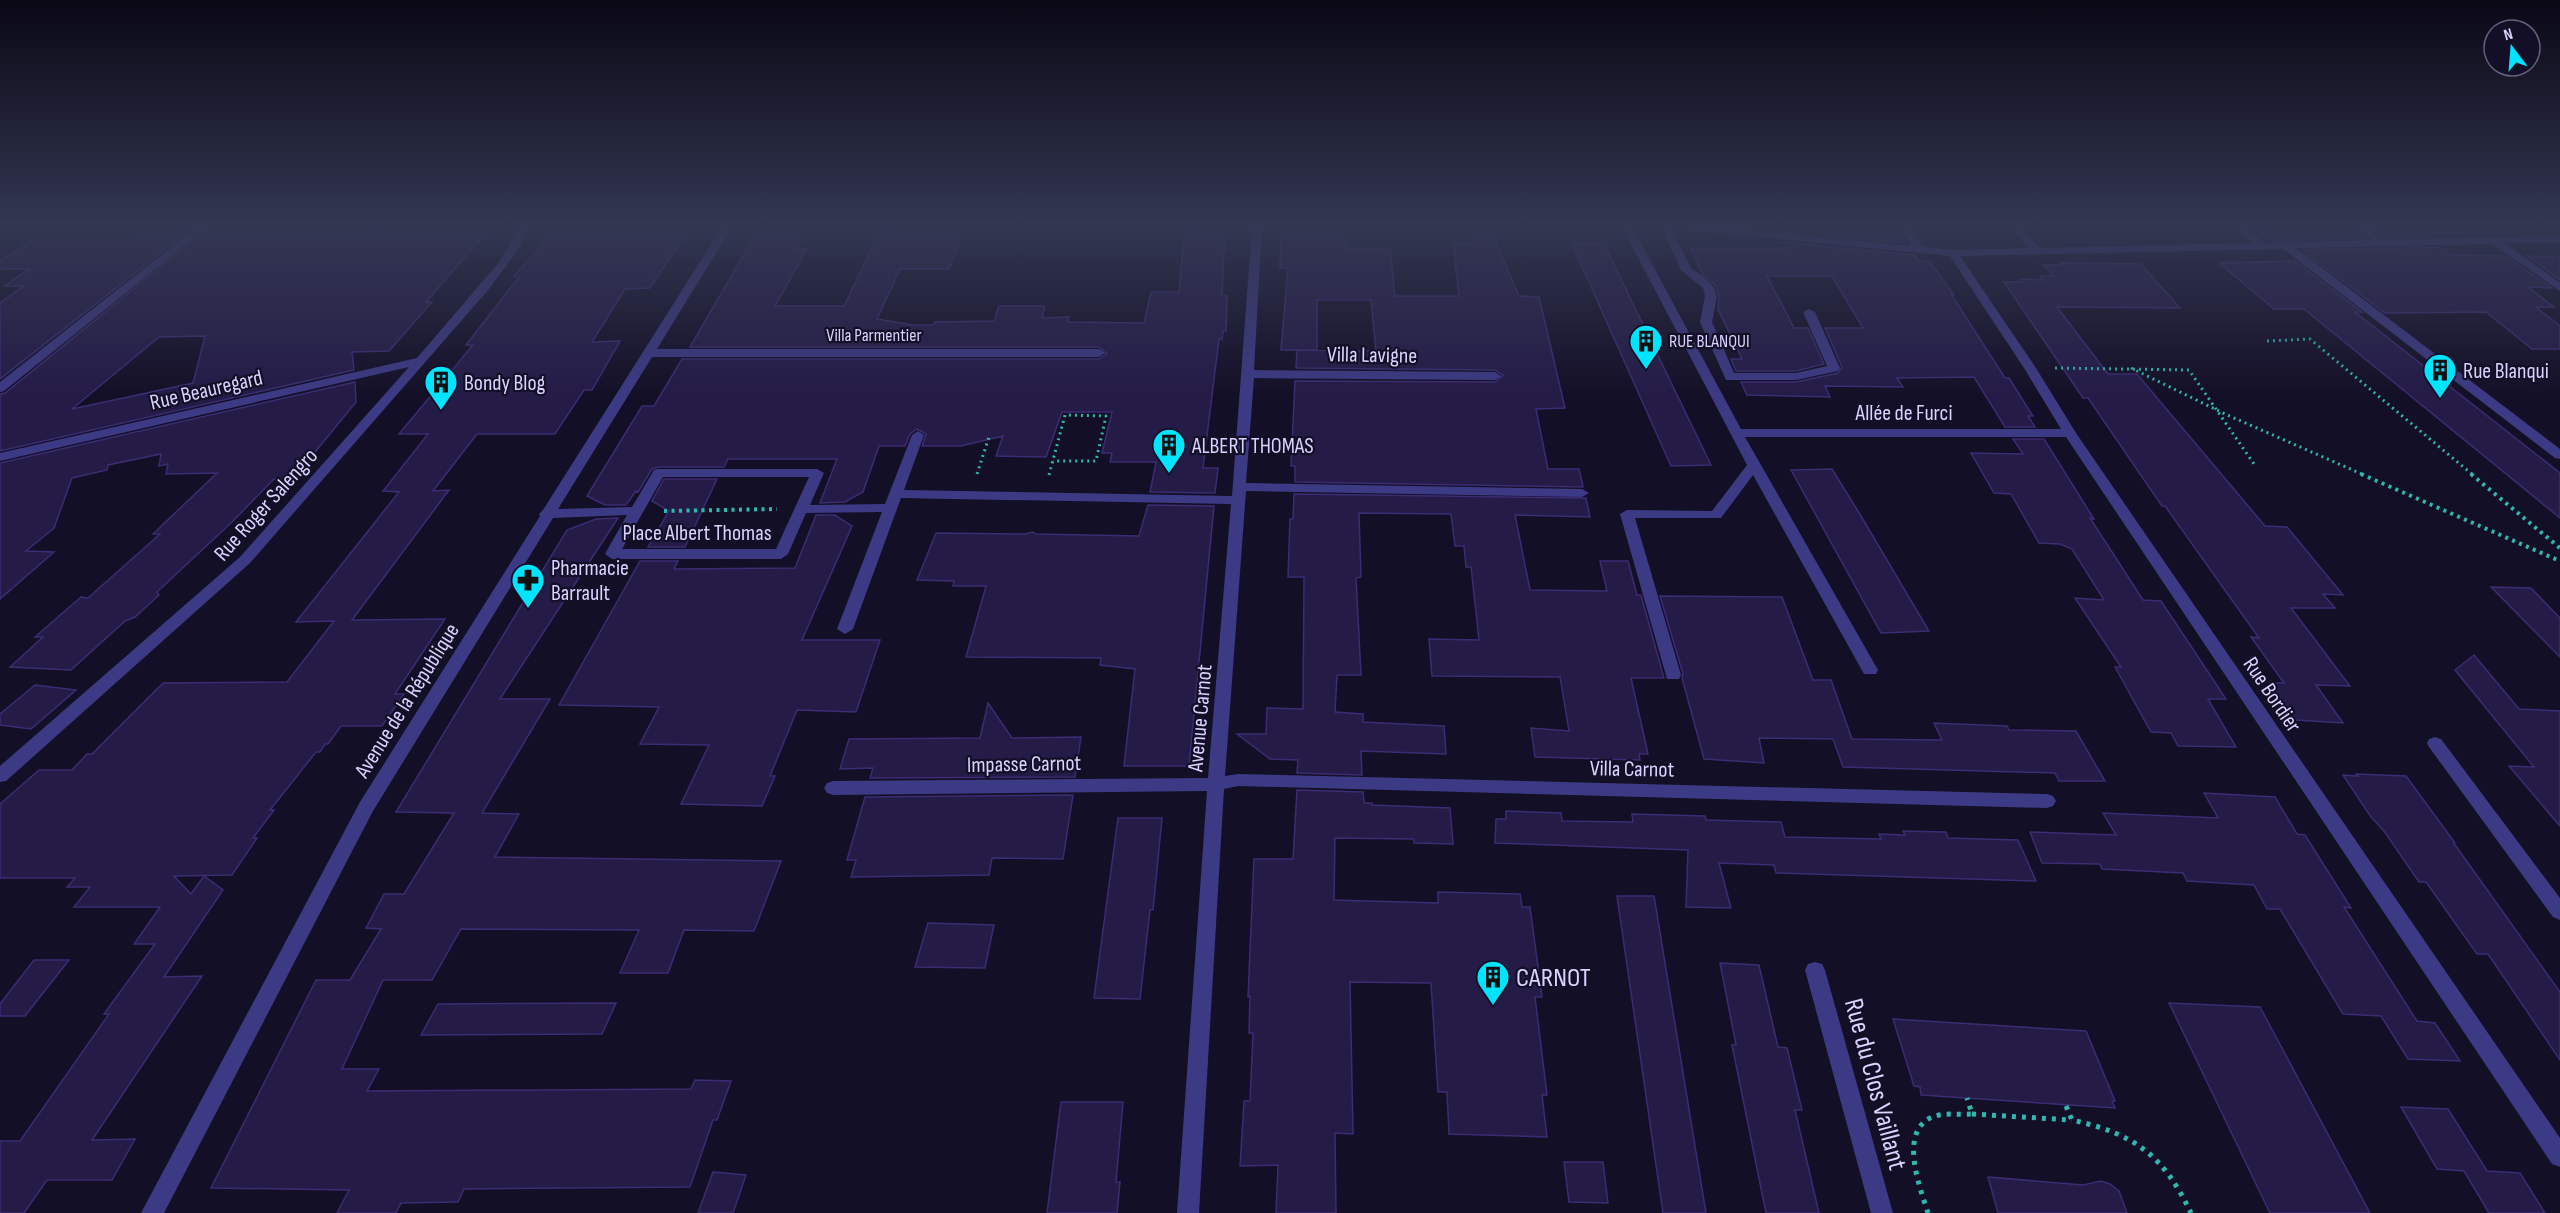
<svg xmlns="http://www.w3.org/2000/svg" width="2560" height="1213" viewBox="0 0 2560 1213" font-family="'Sofia Sans Condensed',sans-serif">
	<rect width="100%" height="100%" fill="#130f26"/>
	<!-- building -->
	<path fill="#241b47" stroke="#3b2d73" stroke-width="1.5" fill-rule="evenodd" d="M 155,227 L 194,227 L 0,379 L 0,303 L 23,286 L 4,286 L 29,269 L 0,269 L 0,261 L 33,240 L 137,240 Z
		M 210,227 L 271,227 L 258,238 L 268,238 L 360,237 L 371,227 L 491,227 L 426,302 L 432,302 L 389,351 L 352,352 L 354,370 L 0,451 L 0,394 L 5,393 ZM 205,336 L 193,383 L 72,409 L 159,337 Z
		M 558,227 L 691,227 L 650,288 L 625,289 L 592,342 L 620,341 L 592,390 L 584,390 L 555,434 L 477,434 L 433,491 L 449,490 L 352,620 L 445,619 L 395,694 L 404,694 L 382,726 L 341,726 L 328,744 L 325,744 L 320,752 L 316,752 L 270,810 L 274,810 L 253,838 L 257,838 L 232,875 L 174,876 L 191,894 L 204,876 L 223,890 L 164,977 L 202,976 L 92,1140 L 135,1139 L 112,1180 L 47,1180 L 24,1213 L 0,1213 L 0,1141 L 20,1141 L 109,1014 L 104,1014 L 155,944 L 134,944 L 160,907 L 74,907 L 90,887 L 67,887 L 75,878 L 0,878 L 0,804 L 39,770 L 72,770 L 87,754 L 92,754 L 163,683 L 287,682 L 334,621 L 296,622 L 399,492 L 383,491 L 428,434 L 399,434 L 473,345 L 466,345 L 519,277 L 514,276 Z
		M 763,227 L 793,227 L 788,237 L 803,237 L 796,249 L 807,249 L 775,306 L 844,306 L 882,227 L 965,227 L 949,269 L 900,269 L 877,319 L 912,325 L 933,325 L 935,322 L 994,321 L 999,306 L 1045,306 L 1042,318 L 1069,317 L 1068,322 L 1144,323 L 1151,292 L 1179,292 L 1185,227 L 1225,227 L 1222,296 L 1227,296 L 1226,331 L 1223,331 L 1222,339 L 1219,339 L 1203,468 L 1218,468 L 1215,493 L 1150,492 L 1156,462 L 1110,462 L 1112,453 L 1102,453 L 1112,412 L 1062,412 L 1046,457 L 996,456 L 1003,436 L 961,446 L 922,446 L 926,434 L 917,429 L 910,434 L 905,446 L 879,446 L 863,492 L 845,502 L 820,503 L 837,459 L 728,459 L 724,467 L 659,467 L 652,469 L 638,492 L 636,491 L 626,505 L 605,505 L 587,496 L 642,406 L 654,406 L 682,359 L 1099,359 L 1107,354 L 1099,347 L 690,347 L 747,249 Z
		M 1475,227 L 1489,227 L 1519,296 L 1539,297 L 1565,408 L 1536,409 L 1548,469 L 1579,469 L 1583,487 L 1295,482 L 1295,466 L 1291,466 L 1295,381 L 1495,382 L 1503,375 L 1495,370 L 1296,368 L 1297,350 L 1376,351 L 1371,300 L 1317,300 L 1317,350 L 1281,350 L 1288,268 L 1280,268 L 1281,237 L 1346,239 L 1347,249 L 1390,249 L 1395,296 L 1459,296 L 1453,243 L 1471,244 Z
		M 1819,227 L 1895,227 L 1906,243 L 1825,235 Z
		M 2254,227 L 2354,227 L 2366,238 L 2271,241 Z
		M 2371,227 L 2414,227 L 2427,237 L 2386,238 Z
		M 1783,242 L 1914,255 L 1918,260 L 1930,262 L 1954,295 L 1951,294 L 2005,378 L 2009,378 L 2033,416 L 2028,416 L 2035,427 L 2005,427 L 1974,377 L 1897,378 L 1903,387 L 1825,386 L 1830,397 L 1747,395 L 1741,382 L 1796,382 L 1838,373 L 1842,367 L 1825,328 L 1863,328 L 1832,276 L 1767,276 L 1794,328 L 1808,328 L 1824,364 L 1796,371 L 1736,371 L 1731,359 L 1742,359 L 1718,309 L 1719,295 L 1716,286 L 1702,273 L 1691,248 L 1786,248 Z
		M 1572,244 L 1604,244 L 1711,465 L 1671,466 Z
		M 2441,247 L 2451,255 L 2505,256 L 2552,288 L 2528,287 L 2554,307 L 2536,307 L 2560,326 L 2560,349 L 2532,349 L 2486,312 L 2385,313 L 2302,250 Z
		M 2527,256 L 2560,257 L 2560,280 Z
		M 2295,261 L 2362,312 L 2355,312 L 2560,473 L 2560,518 L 2304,309 L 2274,309 L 2219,263 Z
		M 2060,263 L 2141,264 L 2180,308 L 2057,307 L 2108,374 L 2137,374 L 2265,526 L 2287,527 L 2343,595 L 2323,594 L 2335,608 L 2291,608 L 2350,686 L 2316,685 L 2343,723 L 2296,720 L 2270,683 L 2284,683 L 2251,637 L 2259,638 L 2165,506 L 2162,506 L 2088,398 L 2083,398 L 2004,282 L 2022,282 L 2020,279 L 2043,280 L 2040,276 L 2053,276 L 2044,265 L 2062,265 Z
		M 355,382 L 356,402 L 293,479 L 274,479 L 232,522 L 157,592 L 159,595 L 135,617 L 125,621 L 71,670 L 10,667 L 43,637 L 35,637 L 81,597 L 88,598 L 160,534 L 153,534 L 217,473 L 166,474 L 168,464 L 159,466 L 161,454 L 108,465 L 107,470 L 72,478 L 54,528 L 26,551 L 54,552 L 0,599 L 0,463 Z
		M 2013,439 L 2044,439 L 2094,519 L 2090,518 L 2143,600 L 2161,601 L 2226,699 L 2208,699 L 2236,747 L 2178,746 L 2171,733 L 2151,732 L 2115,667 L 2121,667 L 2075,598 L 2104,600 L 2072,549 L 2060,544 L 2039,543 L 2011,494 L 1994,493 L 1971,453 L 2023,454 Z
		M 1832,469 L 1861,516 L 1929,631 L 1881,633 L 1791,470 Z
		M 664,479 L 717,479 L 685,547 L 648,547 L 669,511 L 652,501 Z
		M 1294,494 L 1586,498 L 1590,517 L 1515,515 L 1530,590 L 1607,591 L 1600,561 L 1628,561 L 1637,595 L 1641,595 L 1664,678 L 1631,678 L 1648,754 L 1639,754 L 1640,760 L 1535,757 L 1531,728 L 1569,731 L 1560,677 L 1432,676 L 1429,639 L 1479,640 L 1471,567 L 1466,567 L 1464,546 L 1455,546 L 1451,514 L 1359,513 L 1361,577 L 1356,578 L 1361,675 L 1337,675 L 1335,712 L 1363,714 L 1363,722 L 1444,726 L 1446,754 L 1361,751 L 1362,775 L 1297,773 L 1298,760 L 1270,759 L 1237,734 L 1266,734 L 1267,708 L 1303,709 L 1304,577 L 1288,577 L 1290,519 L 1293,519 Z
		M 1148,505 L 1214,506 L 1189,766 L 1124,766 L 1135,669 L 1100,665 L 1101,658 L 966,657 L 986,586 L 953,586 L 954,581 L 917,580 L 936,533 L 1025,534 L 1033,532 L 1036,534 L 1139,536 Z
		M 816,515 L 835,515 L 852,526 L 802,640 L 880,640 L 856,712 L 797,710 L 770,776 L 775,776 L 762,806 L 681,804 L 709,745 L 640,744 L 659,707 L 559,705 L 640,561 L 678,561 L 674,569 L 795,568 Z
		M 618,518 L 500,699 L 550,699 L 482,813 L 519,814 L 495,857 L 781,861 L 754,931 L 684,930 L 668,973 L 620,973 L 639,930 L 461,929 L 432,980 L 383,980 L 342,1069 L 379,1069 L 367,1091 L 691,1089 L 695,1080 L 731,1081 L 717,1120 L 713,1120 L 690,1187 L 464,1189 L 458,1202 L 401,1203 L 396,1213 L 337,1213 L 349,1190 L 211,1188 L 316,980 L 350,980 L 381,929 L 366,928 L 384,894 L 404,894 L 454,813 L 396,812 L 567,530 L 596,519 Z
		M 2491,587 L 2531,588 L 2560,618 L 2560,657 Z
		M 1660,596 L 1782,597 L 1813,680 L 1831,680 L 1852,739 L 1942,740 L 1934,723 L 2007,726 L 2009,730 L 2076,731 L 2105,781 L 2059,781 L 2055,773 L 1843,767 L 1833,739 L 1759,738 L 1764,763 L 1704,759 L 1682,678 L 1683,674 Z
		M 2474,655 L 2519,709 L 2560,711 L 2560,826 L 2509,766 L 2534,767 L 2455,670 Z
		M 35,685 L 76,690 L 31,729 L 0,725 L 0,714 Z
		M 988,703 L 1012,738 L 1081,737 L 1075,777 L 870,778 L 873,768 L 840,769 L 849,739 L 980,738 Z
		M 2356,774 L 2406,776 L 2455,843 L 2453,842 L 2560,992 L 2560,1060 L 2488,954 L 2477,954 L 2426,882 L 2419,882 L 2384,831 L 2371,817 L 2343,775 L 2358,776 Z
		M 1297,790 L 1363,792 L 1364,803 L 1372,803 L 1372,805 L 1450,808 L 1453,844 L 1414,843 L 1414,839 L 1335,838 L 1334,900 L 1438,903 L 1438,892 L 1520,894 L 1522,907 L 1530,907 L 1542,997 L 1535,997 L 1547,1095 L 1542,1095 L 1547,1137 L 1449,1134 L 1447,1092 L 1438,1092 L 1431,983 L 1350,982 L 1353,1134 L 1335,1133 L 1336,1213 L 1276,1213 L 1278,1165 L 1240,1166 L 1244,1101 L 1250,1101 L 1253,1033 L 1249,1033 L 1250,996 L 1248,997 L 1254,859 L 1293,859 Z
		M 2204,793 L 2275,797 L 2297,834 L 2305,835 L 2351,908 L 2344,907 L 2417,1021 L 2435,1023 L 2460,1061 L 2408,1059 L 2381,1016 L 2343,1014 L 2280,909 L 2267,909 L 2254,885 L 2187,881 L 2183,873 L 2102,869 L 2100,864 L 2042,863 L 2030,832 L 2116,835 L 2103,813 L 2218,818 Z
		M 1073,795 L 1063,859 L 992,858 L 989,875 L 851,877 L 856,860 L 847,860 L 865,797 Z
		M 1506,811 L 1561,813 L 1562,821 L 1633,822 L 1632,814 L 1705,816 L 1706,820 L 1781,822 L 1785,837 L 1881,839 L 1879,834 L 1905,835 L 1903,831 L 1946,832 L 1948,838 L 2018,840 L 2036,881 L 1776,873 L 1774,865 L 1719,863 L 1731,908 L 1686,907 L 1688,850 L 1495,843 L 1496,819 L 1506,819 Z
		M 1118,818 L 1162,818 L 1153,910 L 1150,910 L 1140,999 L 1094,998 Z
		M 1617,896 L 1654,896 L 1706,1213 L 1663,1213 Z
		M 928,923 L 994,925 L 985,968 L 915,967 Z
		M 34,960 L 69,960 L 25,1016 L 0,1016 L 0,1004 Z
		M 1720,963 L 1759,965 L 1778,1047 L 1787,1048 L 1802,1110 L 1795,1110 L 1819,1213 L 1766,1213 L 1732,1045 L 1736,1045 Z
		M 616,1003 L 602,1034 L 421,1035 L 438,1004 Z
		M 2169,1003 L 2260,1007 L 2370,1213 L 2270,1213 Z
		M 1893,1019 L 2086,1031 L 2115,1101 L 2112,1101 L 2115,1108 L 1921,1095 L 1920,1087 L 1914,1086 Z
		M 1061,1102 L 1123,1102 L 1116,1182 L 1120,1182 L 1117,1213 L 1047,1213 Z
		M 2401,1107 L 2448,1109 L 2487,1171 L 2520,1173 L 2545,1213 L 2489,1213 L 2464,1171 L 2437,1169 Z
		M 1564,1162 L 1603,1162 L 1608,1203 L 1569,1202 Z
		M 713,1172 L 746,1175 L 733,1213 L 698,1213 Z
		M 1988,1177 L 2083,1185 L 2101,1181 L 2110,1184 L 2119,1191 L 2127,1213 L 1998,1213 Z"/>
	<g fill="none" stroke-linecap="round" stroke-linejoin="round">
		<!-- path-far2 -->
		<path stroke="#2fb8b0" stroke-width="3" stroke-dasharray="2 4" stroke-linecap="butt" d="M 2267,341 L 2310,339 L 2473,475
			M 2055,368 L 2189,370 L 2254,464
			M 2131,368 L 2225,414 L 2364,475
			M 977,474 L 989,437
			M 1049,475 L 1065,415 L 1106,416 L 1096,461 L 1053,461"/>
		<!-- path-far1 -->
		<path stroke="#2fb8b0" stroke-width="4" stroke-dasharray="3 4.5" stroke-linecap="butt" d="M 2361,474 L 2560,561
			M 2471,474 L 2560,548
			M 664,511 L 777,509"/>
		<!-- path -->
		<path stroke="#2fb8b0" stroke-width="5" stroke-dasharray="4 6" stroke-linecap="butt" d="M 2066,1106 L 2072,1120 C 2135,1134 2163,1155 2191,1213
			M 1972,1114 L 2072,1120
			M 1928,1213 C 1920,1188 1899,1134 1930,1118 C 1942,1112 1959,1115 1972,1114 L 1967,1098"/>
		<!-- minor -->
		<path fill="#3d3a85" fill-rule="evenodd" d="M 0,227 L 9,227 L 0,232 Z
			M 197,227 L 208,227 L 4,391 L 0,392 L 0,382 Z
			M 519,227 L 529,227 L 517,251 L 489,289 L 250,563 L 6,781 L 0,782 L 0,766 L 240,557 L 409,367 L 0,461 L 0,453 L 417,358 L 500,261 Z
			M 722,227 L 732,227 L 657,349 L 1099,349 L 1105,353 L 1099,357 L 652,357 L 558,509 L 632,507 L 654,470 L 659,469 L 817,469 L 824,473 L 810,505 L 885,504 L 912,435 L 918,431 L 924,435 L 904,490 L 1232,496 L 1252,227 L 1262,227 L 1254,370 L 1495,372 L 1501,376 L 1495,380 L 1254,378 L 1246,483 L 1582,489 L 1589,493 L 1582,497 L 1246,491 L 1225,776 L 1238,774 L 2047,794 L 2053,796 L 2056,801 L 2053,806 L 2047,808 L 1238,786 L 1224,789 L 1199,1213 L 1177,1213 L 1207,791 L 833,795 L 827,793 L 824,788 L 827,783 L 833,781 L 1208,778 L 1231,504 L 901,498 L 853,629 L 845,634 L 837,629 L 882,512 L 806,513 L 788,554 L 781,559 L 612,559 L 605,554 L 627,515 L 553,518 L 373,811 L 164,1213 L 141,1213 L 360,802 L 540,516 L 539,514 L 543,510 ZM 663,477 L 809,477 L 776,549 L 622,549 Z
			M 1622,227 L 1632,227 L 1741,429 L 2061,429 L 2024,368 L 1950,256 L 1689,230 L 1684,227 L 1719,227 L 1911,246 L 1901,227 L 1911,227 L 1922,247 L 1953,250 L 2029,248 L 2010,227 L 2020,227 L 2040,248 L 2252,243 L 2234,227 L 2245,227 L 2264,243 L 2372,240 L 2356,227 L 2367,227 L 2385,240 L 2560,236 L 2560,242 L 2505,243 L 2560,283 L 2560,291 L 2492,244 L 2296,248 L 2560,449 L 2560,459 L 2555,458 L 2283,249 L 1960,256 L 2036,368 L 2076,433 L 2560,1138 L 2560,1167 L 2552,1164 L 2066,437 L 1745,437 L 1878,670 L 1876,674 L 1864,674 L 1753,475 L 1721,518 L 1635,518 L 1681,675 L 1679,679 L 1667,679 L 1620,514 L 1627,510 L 1712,511 L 1747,465 Z
			M 1661,227 L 1671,227 L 1691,268 L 1703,276 L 1714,287 L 1717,296 L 1712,322 L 1734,373 L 1796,373 L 1827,366 L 1803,312 L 1809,309 L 1815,312 L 1840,368 L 1838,371 L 1796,380 L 1726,380 L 1700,322 L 1705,296 L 1703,288 L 1681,270 Z
			M 2435,737 L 2441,739 L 2560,898 L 2560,920 L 2553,917 L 2429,747 L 2427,743 L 2429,739 Z
			M 1815,962 L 1822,964 L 1825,970 L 1893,1213 L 1871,1213 L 1805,970 L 1808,964 Z"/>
	</g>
	<!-- sky -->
	<linearGradient id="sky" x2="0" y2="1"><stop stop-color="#0a0815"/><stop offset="0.57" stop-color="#333752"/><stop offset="1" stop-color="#333752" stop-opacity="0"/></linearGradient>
	<rect width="2560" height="397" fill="url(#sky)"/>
	<!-- icons -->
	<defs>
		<symbol id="building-pin" viewBox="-11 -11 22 30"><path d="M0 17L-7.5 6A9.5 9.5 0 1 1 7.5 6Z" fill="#00e5ff" stroke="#130f26"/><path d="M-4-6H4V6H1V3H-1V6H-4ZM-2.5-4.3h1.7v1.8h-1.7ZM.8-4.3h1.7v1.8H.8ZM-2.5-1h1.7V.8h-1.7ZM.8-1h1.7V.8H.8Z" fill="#111"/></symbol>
		<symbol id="pharmacy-pin" viewBox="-11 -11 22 30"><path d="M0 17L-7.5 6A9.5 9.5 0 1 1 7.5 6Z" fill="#00e5ff" stroke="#130f26"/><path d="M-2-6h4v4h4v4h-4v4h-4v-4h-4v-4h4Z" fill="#111"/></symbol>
	</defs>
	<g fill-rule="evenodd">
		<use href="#building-pin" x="1627" y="322" width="38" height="52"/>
		<use href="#building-pin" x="2421" y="351" width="38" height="52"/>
		<use href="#building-pin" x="422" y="363" width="38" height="52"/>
		<use href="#building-pin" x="1150" y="426" width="38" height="52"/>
		<use href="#pharmacy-pin" x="509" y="561" width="38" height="52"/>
		<use href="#building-pin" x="1474" y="958" width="38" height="52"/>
	</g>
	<g text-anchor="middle" stroke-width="4.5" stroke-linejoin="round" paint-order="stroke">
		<!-- far-street labels -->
		<g font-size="18" fill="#d9d4ff" stroke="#130f26">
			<text x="874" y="341">Villa Parmentier</text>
		</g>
		<!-- far-poi labels -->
		<g font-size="18" fill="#d9d4ff" stroke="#130f26" text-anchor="start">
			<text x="1669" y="347">RUE BLANQUI</text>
		</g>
		<!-- street labels -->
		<g font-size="22" fill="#d9d4ff" stroke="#130f26">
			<text transform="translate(1372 354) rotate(1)" y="8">Villa Lavigne</text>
			<text transform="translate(206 389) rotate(-13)" y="8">Rue Beauregard</text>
			<text x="1904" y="420">Allée de Furci</text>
			<text transform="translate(265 504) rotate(-48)" y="8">Rue Roger Salengro</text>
			<text x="697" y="540">Place Albert Thomas</text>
			<text transform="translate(2273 694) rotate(56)" y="8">Rue Bordier</text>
			<text transform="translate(406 700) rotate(-58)" y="8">Avenue de la République</text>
			<text transform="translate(1199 718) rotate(-85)" y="8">Avenue Carnot</text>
			<text transform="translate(1024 763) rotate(-1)" y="8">Impasse Carnot</text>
			<text transform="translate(1632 768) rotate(1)" y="8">Villa Carnot</text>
		</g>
		<!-- poi labels -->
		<g font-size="22" fill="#d9d4ff" stroke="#130f26" text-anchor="start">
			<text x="2463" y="378">Rue Blanqui</text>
			<text x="464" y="390">Bondy Blog</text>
			<text x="1192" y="453">ALBERT THOMAS</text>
			<text x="551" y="575">Pharmacie<tspan x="551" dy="25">Barrault</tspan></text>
		</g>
		<!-- near-poi labels -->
		<g font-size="27" fill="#d9d4ff" stroke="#130f26" text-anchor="start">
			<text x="1516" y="986">CARNOT</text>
		</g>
		<!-- near-street labels -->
		<g font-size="27" fill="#d9d4ff" stroke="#130f26">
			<text transform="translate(1876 1084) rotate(75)" y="9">Rue du Clos Vaillant</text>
		</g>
	</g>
	<!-- north arrow -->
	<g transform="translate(2512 48) rotate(344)"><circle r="28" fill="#130f26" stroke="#625e7d" stroke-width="1.5"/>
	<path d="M0-4.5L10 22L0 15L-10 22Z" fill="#00e5ff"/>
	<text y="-9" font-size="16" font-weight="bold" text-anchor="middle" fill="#d9d4ff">N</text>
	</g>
</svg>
